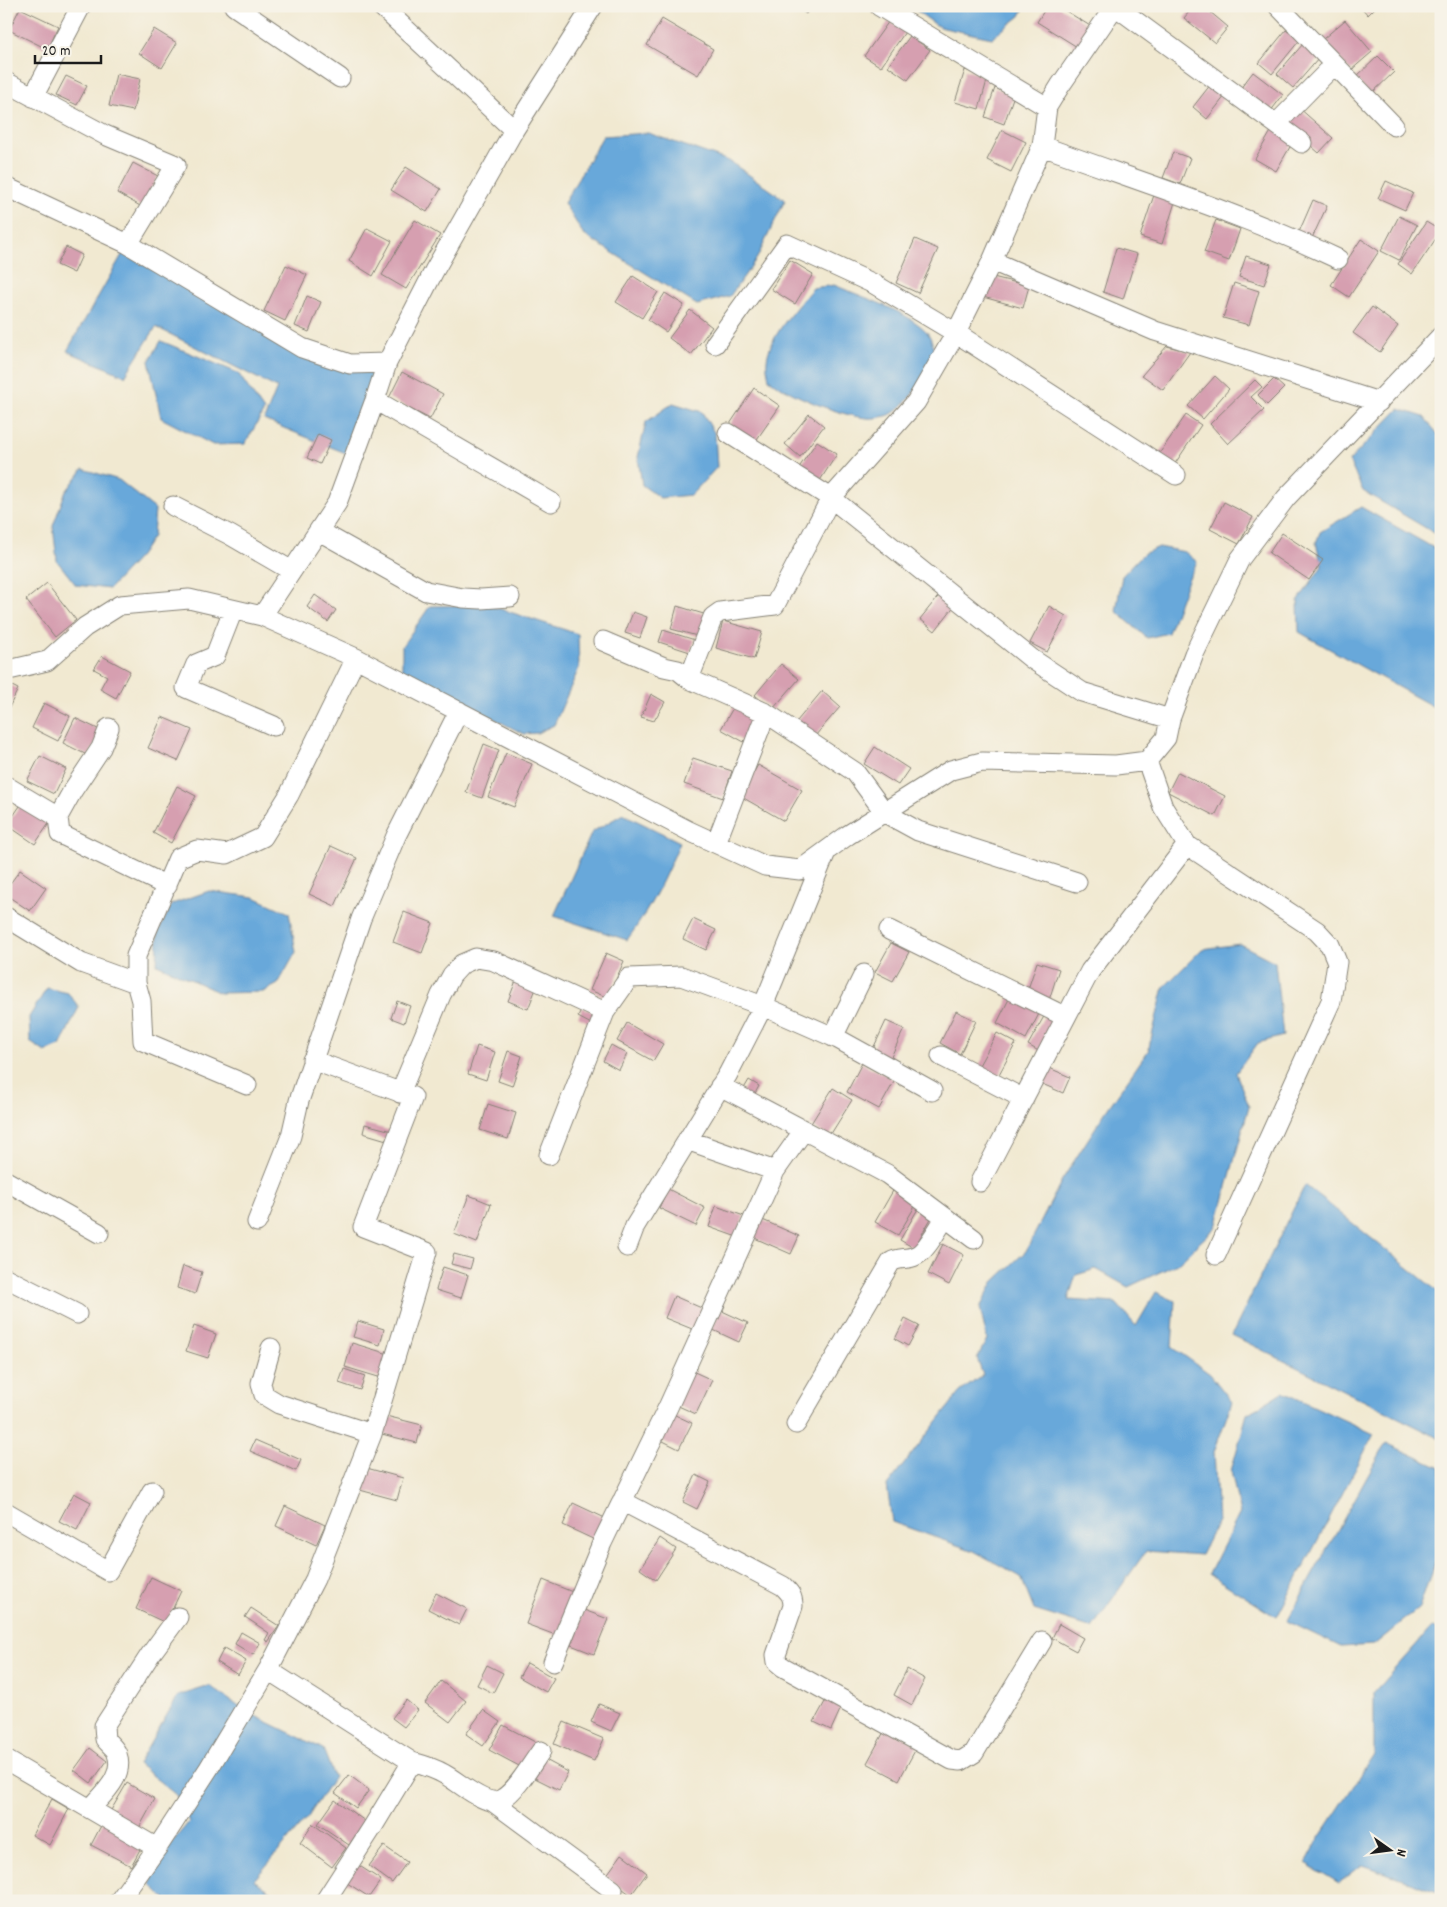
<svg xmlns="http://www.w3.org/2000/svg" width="1447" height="1907" viewBox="0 0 1447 1907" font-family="Dekko,sans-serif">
	<rect width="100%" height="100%" fill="#f7f3e8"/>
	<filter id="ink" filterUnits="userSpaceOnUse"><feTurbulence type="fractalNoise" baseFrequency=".02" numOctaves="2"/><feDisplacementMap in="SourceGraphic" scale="10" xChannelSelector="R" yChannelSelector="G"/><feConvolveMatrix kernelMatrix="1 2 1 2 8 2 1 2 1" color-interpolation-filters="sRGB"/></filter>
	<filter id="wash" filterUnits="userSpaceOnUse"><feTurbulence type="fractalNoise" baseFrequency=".0096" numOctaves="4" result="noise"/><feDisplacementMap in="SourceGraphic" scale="20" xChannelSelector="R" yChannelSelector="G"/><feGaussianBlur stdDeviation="1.12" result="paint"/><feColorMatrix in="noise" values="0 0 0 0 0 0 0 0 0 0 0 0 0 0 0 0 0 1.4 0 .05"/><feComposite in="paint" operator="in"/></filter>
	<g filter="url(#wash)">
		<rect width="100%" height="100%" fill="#f1e9d1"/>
		<!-- water -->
		<path fill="#67a8da" stroke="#42627b" d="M 910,6 L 1025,6 L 1020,16 L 992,38 L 939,27 Z
			M 648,133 L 729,161 L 785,200 L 757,258 L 730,296 L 697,305 L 584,235 L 564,203 L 603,136 Z
			M 123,253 L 281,342 L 379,369 L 348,454 L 264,420 L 277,388 L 156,327 L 125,376 L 67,351 Z
			M 834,285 C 862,297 905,310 926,331 C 930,335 934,346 934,352 C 934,368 903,413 886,416 C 880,417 872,419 867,418 C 841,416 789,395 769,379 C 768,373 766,366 767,360 C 769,337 798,305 813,288 Z
			M 161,341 L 238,373 L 264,411 L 245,444 L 213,445 L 161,418 L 149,361 Z
			M 673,403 L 702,412 L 715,434 L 717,467 L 691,495 L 660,498 L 642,485 L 638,457 L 646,422 Z
			M 1399,409 L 1424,417 L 1441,438 L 1441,537 L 1363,491 L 1349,461 Z
			M 83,469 L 119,480 L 155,509 L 153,536 L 140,556 L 109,589 L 76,585 L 57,561 L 53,526 L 65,493 Z
			M 1361,507 L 1441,552 L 1441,711 L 1299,632 L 1298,601 L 1322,566 L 1316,543 L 1320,532 Z
			M 1159,547 L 1185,552 L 1197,562 L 1188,580 L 1168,633 L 1147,638 L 1116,611 L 1122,576 L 1143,554 Z
			M 488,605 L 578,634 L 579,668 L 554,725 L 537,733 L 524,734 L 402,672 L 402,646 L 430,606 Z
			M 623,814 L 680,842 C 665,878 650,909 627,940 L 554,916 L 592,832 Z
			M 209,891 L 254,897 L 289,913 L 296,952 L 278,984 L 263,992 L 220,993 L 157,964 L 158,932 L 172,904 Z
			M 1240,944 L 1275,962 L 1283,1036 L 1258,1043 L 1236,1073 L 1249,1106 L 1216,1227 L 1177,1264 L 1128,1287 L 1096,1269 L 1076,1275 L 1068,1300 L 1116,1303 L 1136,1326 L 1156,1292 L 1175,1301 L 1172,1347 L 1210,1374 L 1232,1402 L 1214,1452 L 1218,1521 L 1201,1555 L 1146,1551 L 1092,1628 L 1034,1610 L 1021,1577 L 974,1551 L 892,1522 L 887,1486 L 960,1392 L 983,1375 L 977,1359 L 987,1339 L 980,1308 L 993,1282 L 1026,1251 L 1062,1180 L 1106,1111 L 1148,1051 L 1164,987 L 1202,949 Z
			M 47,988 L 68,993 L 79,1007 L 60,1046 L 45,1052 L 30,1042 L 29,1017 Z
			M 1305,1185 L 1441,1294 L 1441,1439 L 1232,1335 Z
			M 1283,1392 L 1374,1434 L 1277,1617 L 1209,1574 L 1240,1513 L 1231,1471 L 1247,1414 Z
			M 1386,1443 L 1441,1468 L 1441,1544 L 1419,1608 L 1374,1645 L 1341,1647 L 1287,1621 Z
			M 1432,1627 L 1441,1630 L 1441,1892 L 1362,1865 L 1339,1883 L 1306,1863 L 1320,1837 L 1374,1755 L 1374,1692 Z
			M 210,1686 L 245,1711 L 323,1749 L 334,1777 L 308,1817 L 254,1880 L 285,1901 L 167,1901 L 151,1885 L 155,1862 L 189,1822 L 176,1795 L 138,1764 L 178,1696 Z"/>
		<g id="blocks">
			<!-- building -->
			<path fill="#d69fb0" d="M 796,6 L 812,6 L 806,14 Z
				M 1047,6 L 1058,6 L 1095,29 L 1082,50 L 1037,22 Z
				M 1194,6 L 1203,6 L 1228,27 L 1215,43 L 1184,18 Z
				M 1360,6 L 1377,6 L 1368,15 Z
				M 20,8 L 58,26 L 47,49 L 9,30 Z
				M 662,19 L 713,49 L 698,75 L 647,45 Z
				M 1345,20 L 1372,52 L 1350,71 L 1323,39 Z
				M 889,21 L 905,32 L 881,67 L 864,56 Z
				M 154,29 L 177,43 L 162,68 L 139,53 Z
				M 1286,30 L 1299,41 L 1272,74 L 1259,63 Z
				M 910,36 L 930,50 L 908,80 L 888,66 Z
				M 1303,44 L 1319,58 L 1293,88 L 1277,74 Z
				M 1378,56 L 1394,72 L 1370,95 L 1355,78 Z
				M 965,70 L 988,77 L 979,109 L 955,102 Z
				M 1253,72 L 1283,95 L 1270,112 L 1240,89 Z
				M 116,74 L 140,79 L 133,111 L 109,106 Z
				M 66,76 L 87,86 L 77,105 L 56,95 Z
				M 1211,84 L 1225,96 L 1207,119 L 1193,107 Z
				M 995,88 L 1014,95 L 1004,124 L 985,117 Z
				M 1298,107 L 1333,138 L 1319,153 L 1284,122 Z
				M 1273,128 L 1294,140 L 1276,171 L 1255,159 Z
				M 1002,130 L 1026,142 L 1011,172 L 987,160 Z
				M 1173,152 L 1190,158 L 1180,184 L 1163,178 Z
				M 133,163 L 158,176 L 142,207 L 117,193 Z
				M 406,167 L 441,189 L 427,212 L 391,190 Z
				M 1386,181 L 1413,193 L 1405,210 L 1378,198 Z
				M 1154,195 L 1175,202 L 1162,244 L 1140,237 Z
				M 1313,200 L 1327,206 L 1312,238 L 1299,232 Z
				M 1399,216 L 1417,225 L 1399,260 L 1381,251 Z
				M 415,220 L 440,235 L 406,289 L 382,275 Z
				M 1216,220 L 1240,229 L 1229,261 L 1204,252 Z
				M 1426,222 L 1441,231 L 1412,274 L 1398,264 Z
				M 367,228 L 392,241 L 373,276 L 349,261 Z
				M 915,239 L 938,249 L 918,293 L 896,283 Z
				M 1361,239 L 1379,251 L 1349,297 L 1331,285 Z
				M 66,247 L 82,255 L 74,273 L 57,265 Z
				M 1116,248 L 1137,254 L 1123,299 L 1103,292 Z
				M 1246,256 L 1271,264 L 1264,285 L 1239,277 Z
				M 790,260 L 813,274 L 795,304 L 771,289 Z
				M 286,265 L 307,275 L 285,321 L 264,311 Z
				M 633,276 L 658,292 L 642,318 L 616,302 Z
				M 989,276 L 1029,286 L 1023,308 L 983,297 Z
				M 1234,283 L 1259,291 L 1249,325 L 1223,318 Z
				M 665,293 L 684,305 L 666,332 L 648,320 Z
				M 307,296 L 321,302 L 309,332 L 295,326 Z
				M 1372,307 L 1398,326 L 1380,352 L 1353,333 Z
				M 690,310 L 712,327 L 691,355 L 669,338 Z
				M 1167,346 L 1190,352 L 1163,390 L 1142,375 Z
				M 402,372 L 443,394 L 430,419 L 389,398 Z
				M 1215,376 L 1229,389 L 1203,419 L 1188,406 Z
				M 1274,379 L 1284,388 L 1267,405 L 1258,395 Z
				M 1255,380 L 1262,387 L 1251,397 L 1264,410 L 1228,444 L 1210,424 Z
				M 754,388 L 780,406 L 755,442 L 730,424 Z
				M 809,414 L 824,426 L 800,457 L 785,444 Z
				M 1186,415 L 1201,425 L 1174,465 L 1159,454 Z
				M 318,434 L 331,440 L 320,464 L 307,458 Z
				M 817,441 L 837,454 L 819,482 L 798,469 Z
				M 1224,502 L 1253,517 L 1239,544 L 1210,529 Z
				M 1282,533 L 1323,560 L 1309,580 L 1269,553 Z
				M 47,583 L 76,620 L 55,637 L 26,600 Z
				M 941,593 L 955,605 L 935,631 L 920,619 Z
				M 315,595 L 336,610 L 328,622 L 307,607 Z
				M 677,606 L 707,615 L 701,637 L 671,629 Z
				M 1049,606 L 1066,616 L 1047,652 L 1030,643 Z
				M 633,612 L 647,617 L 640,638 L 625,633 Z
				M 723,621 L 762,632 L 754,659 L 716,648 Z
				M 663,630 L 695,640 L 690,652 L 659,642 Z
				M 102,656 L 130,671 L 116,698 L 100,689 L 107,676 L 94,669 Z
				M 781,664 L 799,679 L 772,710 L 755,695 Z
				M 6,683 L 18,689 L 6,714 Z
				M 822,691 L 840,707 L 815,736 L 797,721 Z
				M 651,694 L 665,702 L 654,721 L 641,717 Z
				M 44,703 L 70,716 L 58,741 L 32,728 Z
				M 734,706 L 757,718 L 744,742 L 721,729 Z
				M 162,717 L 192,730 L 178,761 L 148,748 Z
				M 75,718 L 102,731 L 89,756 L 63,743 Z
				M 484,744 L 499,750 L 482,798 L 466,792 Z
				M 875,747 L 909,769 L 898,785 L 864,764 Z
				M 506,753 L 532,764 L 514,807 L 488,797 Z
				M 40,756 L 66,769 L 54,794 L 27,781 Z
				M 693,758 L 732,771 L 723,798 L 684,784 Z
				M 758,765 L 802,790 L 784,821 L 740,796 Z
				M 1178,772 L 1225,796 L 1215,816 L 1168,792 Z
				M 177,786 L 196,796 L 171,843 L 153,833 Z
				M 22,803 L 50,822 L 35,844 L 7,825 Z
				M 331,846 L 357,858 L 335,906 L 309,894 Z
				M 20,870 L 46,888 L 30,911 L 6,895 L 6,889 Z
				M 404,912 L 433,923 L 422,953 L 393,942 Z
				M 693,919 L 716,930 L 706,950 L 683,939 Z
				M 891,943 L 909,952 L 893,981 L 875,972 Z
				M 606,953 L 624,961 L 608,998 L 590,990 Z
				M 1037,962 L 1059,969 L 1049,1000 L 1027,992 Z
				M 517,978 L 537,986 L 528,1009 L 508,1001 Z
				M 1012,993 L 1042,1008 L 1026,1039 L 997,1023 Z
				M 397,1001 L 410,1006 L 404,1023 L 391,1018 Z
				M 583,1007 L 600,1016 L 595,1026 L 578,1017 Z
				M 956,1011 L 976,1021 L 960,1054 L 940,1043 Z
				M 1047,1011 L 1062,1019 L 1042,1053 L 1028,1045 Z
				M 886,1021 L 904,1029 L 890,1059 L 872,1051 Z
				M 627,1023 L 663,1044 L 653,1061 L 617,1041 Z
				M 997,1033 L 1016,1043 L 997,1078 L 978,1067 Z
				M 611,1045 L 627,1054 L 619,1070 L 603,1061 Z
				M 477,1046 L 495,1052 L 486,1080 L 468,1074 Z
				M 508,1051 L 522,1056 L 512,1086 L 498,1081 Z
				M 862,1063 L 895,1080 L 879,1109 L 847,1092 Z
				M 1047,1067 L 1070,1077 L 1063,1093 L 1040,1083 Z
				M 749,1080 L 759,1086 L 750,1103 L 739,1097 Z
				M 833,1088 L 852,1100 L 829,1137 L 810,1125 Z
				M 488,1104 L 516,1113 L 508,1139 L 480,1130 Z
				M 365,1124 L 392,1131 L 390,1141 L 363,1133 Z
				M 668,1189 L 705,1208 L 696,1226 L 659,1208 Z
				M 894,1189 L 917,1203 L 898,1235 L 875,1222 Z
				M 469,1195 L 491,1204 L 477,1243 L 454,1234 Z
				M 716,1206 L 744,1216 L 737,1237 L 709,1227 Z
				M 919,1207 L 933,1215 L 914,1248 L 900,1240 Z
				M 758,1218 L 799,1236 L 791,1254 L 750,1236 Z
				M 943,1244 L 964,1255 L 949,1285 L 928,1274 Z
				M 454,1254 L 473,1259 L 470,1269 L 451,1264 Z
				M 183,1266 L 202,1272 L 195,1294 L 177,1288 Z
				M 443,1267 L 468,1275 L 461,1298 L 436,1290 Z
				M 674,1296 L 706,1310 L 697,1331 L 665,1318 Z
				M 720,1310 L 748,1323 L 739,1342 L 711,1329 Z
				M 905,1319 L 919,1326 L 908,1346 L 895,1339 Z
				M 358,1321 L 384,1329 L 380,1345 L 353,1337 Z
				M 194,1326 L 216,1334 L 208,1358 L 186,1351 Z
				M 352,1343 L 392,1355 L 385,1379 L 345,1367 Z
				M 344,1369 L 365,1376 L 360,1390 L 339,1383 Z
				M 690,1370 L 712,1380 L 696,1414 L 674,1404 Z
				M 673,1414 L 692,1423 L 679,1449 L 661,1440 Z
				M 382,1415 L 422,1425 L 417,1443 L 378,1433 Z
				M 255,1440 L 301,1460 L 296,1471 L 250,1451 Z
				M 363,1467 L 403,1478 L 397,1500 L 356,1489 Z
				M 696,1475 L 710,1482 L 697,1509 L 683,1502 Z
				M 74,1493 L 91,1502 L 77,1530 L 59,1521 Z
				M 573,1503 L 605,1518 L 595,1540 L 563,1525 Z
				M 285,1506 L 325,1525 L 316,1545 L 276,1526 Z
				M 660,1538 L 676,1549 L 656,1580 L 640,1569 Z
				M 151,1577 L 181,1591 L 166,1623 L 136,1609 Z
				M 543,1580 L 575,1593 L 558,1636 L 526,1624 Z
				M 436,1593 L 467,1609 L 459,1625 L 428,1609 Z
				M 251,1608 L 279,1626 L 268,1642 L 265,1640 L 269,1633 L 245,1617 Z
				M 584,1610 L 608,1619 L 594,1654 L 571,1645 Z
				M 1059,1624 L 1083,1638 L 1076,1651 L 1052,1638 Z
				M 241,1632 L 260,1643 L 253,1655 L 235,1644 Z
				M 224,1648 L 246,1661 L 238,1675 L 217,1662 Z
				M 527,1663 L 554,1678 L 546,1692 L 519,1677 Z
				M 487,1665 L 503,1673 L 493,1693 L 477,1685 Z
				M 907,1669 L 925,1679 L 912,1705 L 894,1695 Z
				M 441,1681 L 466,1701 L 450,1722 L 425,1703 Z
				M 406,1700 L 418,1710 L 404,1727 L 392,1718 Z
				M 826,1700 L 841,1708 L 831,1730 L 814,1722 Z
				M 599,1704 L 620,1713 L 611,1731 L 591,1722 Z
				M 483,1710 L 500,1722 L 483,1746 L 466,1734 Z
				M 564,1722 L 604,1739 L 594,1761 L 554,1744 Z
				M 503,1725 L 535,1742 L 521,1767 L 489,1750 Z
				M 886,1728 L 918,1745 L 899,1780 L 867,1763 Z
				M 90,1748 L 107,1761 L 91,1783 L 74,1770 Z
				M 540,1757 L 568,1772 L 559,1790 L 531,1776 Z
				M 349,1775 L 369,1790 L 356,1808 L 335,1793 Z
				M 127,1783 L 155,1799 L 139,1828 L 110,1812 Z
				M 52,1799 L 69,1809 L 50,1845 L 32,1835 Z
				M 335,1800 L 365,1821 L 349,1845 L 318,1824 Z
				M 104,1820 L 144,1842 L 131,1866 L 91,1845 Z
				M 313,1824 L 346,1848 L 332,1867 L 300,1843 Z
				M 384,1846 L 407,1862 L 392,1883 L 369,1866 Z
				M 622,1854 L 647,1873 L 631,1895 L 606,1876 Z
				M 352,1861 L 381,1880 L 369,1897 L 341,1879 Z"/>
		</g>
	</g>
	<g filter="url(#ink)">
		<use href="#blocks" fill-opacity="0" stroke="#868276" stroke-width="1"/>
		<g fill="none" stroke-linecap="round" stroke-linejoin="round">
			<defs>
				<path id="minor" d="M 234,6 L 340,78
					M 381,6 L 514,130
					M 879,6 L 1047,107
					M 1115,6 L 1302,143
					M 1278,6 L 1394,126
					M 6,82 L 105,135 L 176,165 L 128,244 L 302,348 L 350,364 L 387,363
					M 33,97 L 81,6
					M 1276,124 L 1334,65
					M 1042,146 C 1141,182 1243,214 1338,259
					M 6,187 L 128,244
					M 992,261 L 1155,331 L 1379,402
					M 715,344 L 787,244 L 874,284 L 956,333 L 1176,475
					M 375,400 L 551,502
					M 728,433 L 831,498 L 1032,659 L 1082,692 L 1170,719
					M 173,506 L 230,535 L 292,571
					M 319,531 L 426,591 L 463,598 L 481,599 L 510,597
					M 233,610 L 215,656 L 196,664 L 186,688 L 274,726
					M 262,616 L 337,503 L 375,400 L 387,363 L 434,271 L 514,130 L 593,6
					M 603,641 L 664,667 L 678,670 L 689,679 L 766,713 L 855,772 L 885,813 L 918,831 L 1077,882
					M 6,669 L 13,669 L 47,661 L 85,627 L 120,605 L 189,599 L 262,616 L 356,658 L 689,831 L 765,866 L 800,870 L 848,835 L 951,770 L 982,762 L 1116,765 L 1147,761 L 1166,738 L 1170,719 L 1194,654 L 1240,559 L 1286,498 L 1441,336
					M 689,679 L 713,617 L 720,612 L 775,605 L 831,498 L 916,402 L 956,333 L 992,261 L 1042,146 L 1047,107 L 1060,86 L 1115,6
					M 1147,761 L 1163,807 L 1187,845 L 1317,931 L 1330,945 L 1337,962 L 1331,1001 L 1216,1255
					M 6,786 L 58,817 L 60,834 L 167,886
					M 58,817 L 73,790 L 101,748 L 109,728
					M 716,843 L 766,713
					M 6,917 L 81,963 L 136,983
					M 889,930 L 1066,1017
					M 833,1037 L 864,974
					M 941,1056 L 1024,1099
					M 247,1085 L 143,1041 L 141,1001 L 136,983 L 136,956 L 178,858 L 197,850 L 227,854 L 263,837 L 289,795 L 356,658
					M 720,1086 L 887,1174 L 974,1239
					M 400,1093 L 441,995 L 452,975 L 462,964 L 476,958 L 494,961 L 605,1012
					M 549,1155 L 605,1012 L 629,978 L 681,976 L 763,1006 L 826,852
					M 775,1171 L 804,1130
					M 6,1181 L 99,1233
					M 980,1182 L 1090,971 L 1187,845
					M 257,1222 L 291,1136 L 299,1101 L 361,919 L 396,836 L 459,711
					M 627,1247 L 635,1226 L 728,1074 L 763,1006 L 838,1039 L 932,1091
					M 6,1278 L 77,1314
					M 271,1348 L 261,1383 L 264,1395 L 279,1404 L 372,1434
					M 796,1424 L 891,1262 C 899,1257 907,1260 915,1256 C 925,1253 939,1227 945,1218
					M 622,1501 L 783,1586 C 790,1593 793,1596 793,1606 L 776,1655 L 777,1662 L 783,1667 L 952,1760 L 961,1761 L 974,1753 L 1042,1641
					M 6,1512 L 108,1571 L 152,1491
					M 553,1662 L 602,1543 L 669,1405 L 775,1171 L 687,1140
					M 268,1670 L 412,1762 L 372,1828 L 325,1901
					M 6,1760 L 157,1848
					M 412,1762 C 423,1765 434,1768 444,1774 C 458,1781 487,1809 502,1799 C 517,1790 531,1765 541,1751
					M 492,1801 L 613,1890
					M 91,1808 C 103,1794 125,1776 117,1754 C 116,1749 109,1744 105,1739 L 104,1726 L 150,1655 L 178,1617
					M 119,1901 L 157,1848 L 209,1768 L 268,1670 L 315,1579 L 372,1434 L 427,1252 L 363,1227 L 413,1097 L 312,1060"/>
			</defs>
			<!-- minor casing -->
			<use href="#minor" stroke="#868276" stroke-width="21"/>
			<!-- minor -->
			<use href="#minor" stroke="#fff" stroke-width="19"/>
		</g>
	</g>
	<!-- margin -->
	<rect width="1447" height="1907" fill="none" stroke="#f7f3e8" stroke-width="25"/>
	<!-- north arrow -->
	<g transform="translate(1390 1850) rotate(104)" stroke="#f7f3e8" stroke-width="4" paint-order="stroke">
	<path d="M0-4L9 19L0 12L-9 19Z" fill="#1c1c1c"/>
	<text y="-8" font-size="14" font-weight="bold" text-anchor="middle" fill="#1c1c1c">N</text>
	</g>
	<!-- scale -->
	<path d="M35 55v8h66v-8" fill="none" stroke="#1c1c1c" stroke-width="2.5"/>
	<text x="42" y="55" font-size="15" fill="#1c1c1c" stroke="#f7f3e8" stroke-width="4" paint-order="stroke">20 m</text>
</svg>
